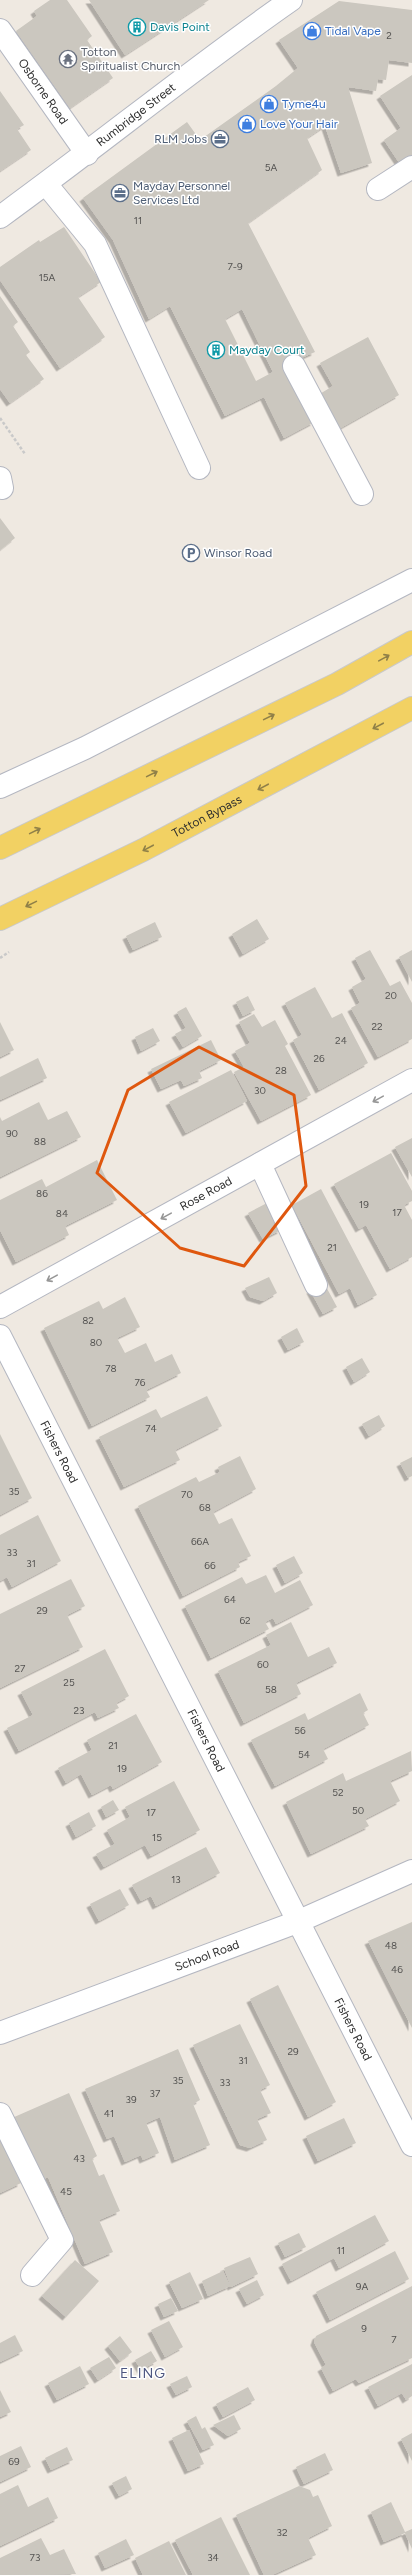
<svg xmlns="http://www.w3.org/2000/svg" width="412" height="2575" viewBox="0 0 412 2575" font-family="Figtree,sans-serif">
	<defs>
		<filter id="shadow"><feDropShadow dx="-3.5" dy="3.5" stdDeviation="0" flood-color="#0004"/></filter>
	</defs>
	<rect width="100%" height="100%" fill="#efe9e1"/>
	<!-- building -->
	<path fill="#cbc7bf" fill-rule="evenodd" filter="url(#shadow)" d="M 50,0 L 67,0 L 92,36 L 87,40 L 113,78 L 70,108 L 16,31 L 37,16 L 34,11 Z
		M 89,0 L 209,0 L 125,55 Z
		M 339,1 L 412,10 L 412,63 L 389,60 L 386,80 L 378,79 L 376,91 L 348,87 L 372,163 L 341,173 L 325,126 L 307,138 L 322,170 L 248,223 L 315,352 L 285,365 L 314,422 L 284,438 L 264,397 L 225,416 L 170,306 L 149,319 L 113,240 L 83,198 L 187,122 L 200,140 L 276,86 L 298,68 L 279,40 ZM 242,309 L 273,372 L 256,381 L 225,319 Z
		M 412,75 L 412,160 L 402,167 L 384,140 L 401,128 L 380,96 Z
		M 0,91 L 24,125 L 17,129 L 31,150 L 0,171 Z
		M 64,227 L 101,282 L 78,297 L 105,337 L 60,368 L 0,280 L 0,267 L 39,240 L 40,242 Z
		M 0,296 L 18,322 L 13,326 L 30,352 L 26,355 L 44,379 L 10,403 L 0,389 Z
		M 368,337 L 399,395 L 337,430 L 318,395 L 333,386 L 320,363 Z
		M 0,518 L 15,538 L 0,550 Z
		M 257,919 L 269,939 L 243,954 L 232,934 Z
		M 155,922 L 162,937 L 133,950 L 126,936 Z
		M 370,950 L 390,986 L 400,981 L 412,1003 L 412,1039 L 378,1057 L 351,1008 L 360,1003 L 352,987 L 366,979 L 355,958 Z
		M 412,950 L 412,982 L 399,957 Z
		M 315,987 L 332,1018 L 342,1013 L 368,1063 L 319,1090 L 293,1040 L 302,1035 L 285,1003 Z
		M 248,996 L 255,1010 L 243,1016 L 236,1002 Z
		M 186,1007 L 202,1036 L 183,1047 L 175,1034 L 186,1028 L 177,1012 Z
		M 254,1014 L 262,1027 L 275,1020 L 288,1044 L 285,1046 L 311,1095 L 261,1121 L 234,1072 L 244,1067 L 235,1051 L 250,1043 L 239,1022 Z
		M 0,1022 L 14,1050 L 0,1057 Z
		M 153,1028 L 160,1041 L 141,1051 L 135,1037 Z
		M 211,1040 L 221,1060 L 199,1071 L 202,1078 L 184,1086 L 181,1080 L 161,1089 L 151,1069 Z
		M 38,1058 L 47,1078 L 0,1100 L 0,1077 Z
		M 231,1070 L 247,1101 L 186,1133 L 169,1102 Z
		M 39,1102 L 48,1120 L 67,1111 L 81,1137 L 0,1177 L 0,1117 L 2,1121 Z
		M 412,1138 L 412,1177 L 395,1147 Z
		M 391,1153 L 412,1191 L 412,1201 L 404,1205 L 412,1220 L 412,1257 L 390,1269 L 366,1225 L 359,1229 L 334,1184 Z
		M 97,1160 L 117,1200 L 65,1226 L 69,1235 L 16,1262 L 0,1230 L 0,1200 L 42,1179 L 46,1187 Z
		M 321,1189 L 377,1295 L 358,1305 L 350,1288 L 339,1294 L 292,1205 Z
		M 267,1203 L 281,1230 L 263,1239 L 248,1213 Z
		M 269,1277 L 277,1293 L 263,1301 L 250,1297 L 245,1288 Z
		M 324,1283 L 337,1307 L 323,1314 L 310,1290 Z
		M 125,1297 L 140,1327 L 117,1338 L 125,1353 L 146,1343 L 155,1362 L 172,1354 L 181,1373 L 146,1390 L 150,1397 L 92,1426 L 44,1328 L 99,1301 L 103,1309 Z
		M 297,1328 L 304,1342 L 288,1350 L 281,1337 Z
		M 362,1358 L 370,1372 L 354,1382 L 346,1367 Z
		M 207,1396 L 222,1426 L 175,1450 L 180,1460 L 124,1487 L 99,1437 L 156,1409 L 161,1418 Z
		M 379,1415 L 385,1426 L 369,1436 L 362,1424 Z
		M 0,1434 L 32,1498 L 0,1515 Z
		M 240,1456 L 256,1489 L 213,1512 L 219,1524 L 232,1518 L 251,1556 L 238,1562 L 240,1567 L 183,1596 L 138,1506 L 196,1477 L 199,1482 L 220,1472 L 218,1467 Z
		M 412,1457 L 412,1476 L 408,1478 L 400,1463 Z
		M 38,1515 L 61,1561 L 12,1587 L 7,1577 L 0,1581 L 0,1535 Z
		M 294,1556 L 303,1573 L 285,1583 L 276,1565 Z
		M 266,1575 L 275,1593 L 300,1580 L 313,1605 L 276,1624 L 273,1618 L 265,1622 L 269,1629 L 211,1658 L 185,1606 L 242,1577 L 246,1584 Z
		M 71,1579 L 85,1606 L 67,1615 L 83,1647 L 0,1688 L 0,1614 Z
		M 291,1622 L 308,1657 L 329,1647 L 337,1663 L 296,1683 L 301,1694 L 244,1723 L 218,1671 L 271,1645 L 266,1635 Z
		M 105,1649 L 129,1696 L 116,1703 L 119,1708 L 98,1718 L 95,1712 L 19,1751 L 7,1728 L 33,1715 L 21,1692 Z
		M 360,1693 L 368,1710 L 363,1713 L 369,1725 L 323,1749 L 328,1759 L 275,1786 L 251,1740 L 305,1713 L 308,1720 Z
		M 136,1714 L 162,1762 L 113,1789 L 111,1785 L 92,1795 L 81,1774 L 66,1783 L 58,1768 L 92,1750 L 87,1740 Z
		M 411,1751 L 412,1771 L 390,1781 L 400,1801 L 365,1819 L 369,1826 L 311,1854 L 286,1802 L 343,1773 L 346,1781 Z
		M 174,1781 L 200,1830 L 151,1856 L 145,1845 L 104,1867 L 96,1854 L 115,1844 L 107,1830 L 130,1817 L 125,1807 Z
		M 113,1800 L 119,1810 L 106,1817 L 101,1807 Z
		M 89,1812 L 96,1826 L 76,1837 L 69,1823 Z
		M 206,1847 L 220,1873 L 156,1906 L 151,1896 L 141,1901 L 132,1885 Z
		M 120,1889 L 129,1905 L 99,1921 L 90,1904 Z
		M 412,1922 L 412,2028 L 368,1941 Z
		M 278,1985 L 336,2102 L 308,2117 L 250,1999 Z
		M 240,2024 L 270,2085 L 260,2090 L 271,2113 L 257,2119 L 267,2140 L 250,2148 L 240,2145 L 193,2045 Z
		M 178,2049 L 200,2100 L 193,2104 L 210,2145 L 175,2160 L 160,2117 L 146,2123 L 159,2153 L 143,2160 L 141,2155 L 125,2162 L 114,2136 L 107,2139 L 85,2089 Z
		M 69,2093 L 97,2156 L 92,2159 L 99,2176 L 104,2174 L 120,2211 L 99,2220 L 113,2252 L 85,2264 L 48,2177 L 40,2181 L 12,2118 Z
		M 344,2118 L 356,2143 L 318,2161 L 306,2136 Z
		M 0,2137 L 21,2183 L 0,2193 Z
		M 375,2215 L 389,2241 L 339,2268 L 334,2258 L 291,2281 L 282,2264 Z
		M 299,2233 L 306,2247 L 285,2257 L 278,2243 Z
		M 395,2251 L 409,2279 L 330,2320 L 316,2292 Z
		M 250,2257 L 258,2274 L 231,2287 L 224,2268 Z
		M 75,2260 L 99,2281 L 66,2317 L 42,2296 Z
		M 223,2271 L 230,2286 L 208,2296 L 202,2281 Z
		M 190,2272 L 203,2299 L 182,2308 L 169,2282 Z
		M 257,2280 L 264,2295 L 247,2304 L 239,2289 Z
		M 412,2286 L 412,2358 L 359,2383 L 356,2379 L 333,2391 L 321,2368 L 326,2365 L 314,2342 L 316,2336 Z
		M 171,2298 L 178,2311 L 164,2317 L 158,2304 Z
		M 169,2321 L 183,2347 L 165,2357 L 151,2330 Z
		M 15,2335 L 23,2351 L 0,2362 L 0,2343 Z
		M 120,2336 L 132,2352 L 120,2361 L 108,2346 Z
		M 151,2351 L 157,2361 L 141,2370 L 135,2360 Z
		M 109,2357 L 116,2368 L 98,2380 L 90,2368 Z
		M 412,2364 L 412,2396 L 406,2400 L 402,2393 L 378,2406 L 368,2387 Z
		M 80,2366 L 89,2384 L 57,2400 L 48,2383 Z
		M 187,2376 L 192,2387 L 176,2395 L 170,2384 Z
		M 248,2387 L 255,2400 L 223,2417 L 216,2404 Z
		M 0,2390 L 11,2412 L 0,2417 Z
		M 234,2415 L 241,2429 L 228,2436 L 213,2425 Z
		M 196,2416 L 202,2429 L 205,2427 L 214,2445 L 203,2450 L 187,2421 Z
		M 189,2430 L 204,2464 L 188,2471 L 172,2438 Z
		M 412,2433 L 412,2461 L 401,2439 Z
		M 21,2446 L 31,2467 L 0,2482 L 0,2456 Z
		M 67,2447 L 73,2460 L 51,2470 L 45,2458 Z
		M 325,2453 L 333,2470 L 304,2484 L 296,2467 Z
		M 126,2476 L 132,2489 L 119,2496 L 112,2483 Z
		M 18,2485 L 28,2507 L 48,2497 L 58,2518 L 0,2546 L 0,2494 Z
		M 299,2486 L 310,2490 L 313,2497 L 318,2495 L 332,2526 L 308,2538 L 316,2555 L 272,2575 L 264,2575 L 236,2515 Z
		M 391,2502 L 405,2532 L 412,2529 L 412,2549 L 405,2533 L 384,2542 L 371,2512 Z
		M 221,2517 L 250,2575 L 193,2575 L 175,2540 Z
		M 41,2538 L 50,2555 L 64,2549 L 76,2574 L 0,2575 L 0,2558 Z
		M 126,2539 L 134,2555 L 105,2568 L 98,2553 Z
		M 169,2541 L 186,2575 L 143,2575 L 135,2558 Z"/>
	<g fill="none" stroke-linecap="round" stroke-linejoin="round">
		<defs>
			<path id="service" d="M 378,189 L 412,167
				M 294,366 L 362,494
				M 0,478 L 2,488
				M 260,1164 L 316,1285
				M 0,2114 L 62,2240 L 32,2275"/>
			<g id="minor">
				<path id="s1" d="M 0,30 L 87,154"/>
				<path d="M 46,184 L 95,244 L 199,468"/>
				<path d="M 0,787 L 85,748 L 412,580"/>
				<path id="s2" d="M 0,1307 L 412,1080"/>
				<path id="s3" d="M 0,1336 L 412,2145"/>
				<path id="s4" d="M 0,2033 L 297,1922 L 412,1871"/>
			</g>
			<g id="secondary">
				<path id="s5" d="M 0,217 C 98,146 192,69 291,0"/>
			</g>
			<g id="primary">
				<path d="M 0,848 L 337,684 L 412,642"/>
				<path id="s6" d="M 0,919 L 143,850 L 412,708"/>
			</g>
		</defs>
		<!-- service casing -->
		<use href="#service" stroke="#b4b7c1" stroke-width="24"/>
		<!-- minor casing -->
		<use href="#minor" stroke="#b4b7c1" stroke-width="24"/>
		<!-- secondary casing -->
		<use href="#secondary" stroke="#b4b7c1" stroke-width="24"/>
		<!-- primary casing -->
		<use href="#primary" stroke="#c9c9c9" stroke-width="24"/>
		<!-- path -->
		<path stroke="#c9c9c9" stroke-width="2.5" stroke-dasharray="3 2" stroke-linecap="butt" d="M 0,418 L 25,454
			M 0,958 L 9,952"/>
		<!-- service -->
		<use href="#service" stroke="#fff" stroke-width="22"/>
		<!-- minor -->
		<use href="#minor" stroke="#fff" stroke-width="22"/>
		<!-- secondary -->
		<use href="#secondary" stroke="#fff" stroke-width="22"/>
		<!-- primary -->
		<use href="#primary" stroke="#f2d163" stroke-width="22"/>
	</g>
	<!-- one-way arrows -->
	<defs><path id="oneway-shaft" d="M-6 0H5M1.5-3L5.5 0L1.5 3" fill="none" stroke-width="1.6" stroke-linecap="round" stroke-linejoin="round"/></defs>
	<g stroke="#908048">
		<use href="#oneway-shaft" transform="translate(384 658) rotate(-29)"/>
		<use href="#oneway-shaft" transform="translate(269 717) rotate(-26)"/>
		<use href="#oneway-shaft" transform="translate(378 726) rotate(152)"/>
		<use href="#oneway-shaft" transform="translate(152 774) rotate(-26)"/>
		<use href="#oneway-shaft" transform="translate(263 787) rotate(152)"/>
		<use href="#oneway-shaft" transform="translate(35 831) rotate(-26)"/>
		<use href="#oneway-shaft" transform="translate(148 848) rotate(152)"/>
		<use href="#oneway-shaft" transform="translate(31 904) rotate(154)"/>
	</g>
	<g stroke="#969696">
		<use href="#oneway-shaft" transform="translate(378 1099) rotate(151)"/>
		<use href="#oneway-shaft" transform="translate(166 1216) rotate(151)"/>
		<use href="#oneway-shaft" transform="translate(52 1278) rotate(151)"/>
	</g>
	<!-- marked area -->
	<path fill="none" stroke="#df570e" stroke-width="3" stroke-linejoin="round" d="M 199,1047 L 294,1095 L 306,1186 L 244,1266 L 180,1248 L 97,1173 L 128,1090 Z"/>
	<!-- icons -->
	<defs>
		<symbol id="building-ring" viewBox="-11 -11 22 22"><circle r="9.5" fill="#fff" stroke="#0f9aa8" stroke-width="1.5"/><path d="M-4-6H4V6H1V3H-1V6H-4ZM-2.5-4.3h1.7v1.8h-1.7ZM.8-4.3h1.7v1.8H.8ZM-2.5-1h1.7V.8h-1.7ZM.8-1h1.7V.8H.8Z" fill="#0f9aa8"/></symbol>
		<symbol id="shop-ring" viewBox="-11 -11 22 22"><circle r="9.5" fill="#fff" stroke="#3f7fe0" stroke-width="1.5"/><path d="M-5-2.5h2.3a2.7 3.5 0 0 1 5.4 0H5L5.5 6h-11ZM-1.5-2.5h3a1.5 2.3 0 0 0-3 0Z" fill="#3f7fe0"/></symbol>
		<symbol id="temple-ring" viewBox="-11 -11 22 22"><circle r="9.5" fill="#fff" stroke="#6b7280" stroke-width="1.5"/><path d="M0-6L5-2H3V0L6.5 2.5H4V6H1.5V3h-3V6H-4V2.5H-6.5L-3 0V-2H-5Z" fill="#6b7280"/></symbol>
		<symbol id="office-ring" viewBox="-11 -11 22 22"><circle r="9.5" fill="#fff" stroke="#5c6f8a" stroke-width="1.5"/><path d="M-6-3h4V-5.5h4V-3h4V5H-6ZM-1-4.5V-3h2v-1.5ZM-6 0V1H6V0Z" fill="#5c6f8a"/></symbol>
		<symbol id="parking-ring" viewBox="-11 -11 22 22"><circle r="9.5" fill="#fff" stroke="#5c6f8a" stroke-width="1.5"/><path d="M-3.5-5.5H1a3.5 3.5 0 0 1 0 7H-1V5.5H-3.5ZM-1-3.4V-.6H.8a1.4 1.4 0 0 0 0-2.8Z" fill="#5c6f8a"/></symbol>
	</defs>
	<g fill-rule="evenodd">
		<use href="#building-ring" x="127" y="17" width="20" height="20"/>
		<use href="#shop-ring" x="302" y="21" width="20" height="20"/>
		<use href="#temple-ring" x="58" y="49" width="20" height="20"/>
		<use href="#shop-ring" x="259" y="94" width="20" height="20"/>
		<use href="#shop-ring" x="237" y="114" width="20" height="20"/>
		<use href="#office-ring" x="210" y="129" width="20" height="20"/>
		<use href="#office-ring" x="110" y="183" width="20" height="20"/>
		<use href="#building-ring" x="206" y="340" width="20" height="20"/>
		<use href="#parking-ring" x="181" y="543" width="20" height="20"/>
	</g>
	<g text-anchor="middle" stroke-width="3" stroke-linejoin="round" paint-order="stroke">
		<!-- number labels -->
		<g font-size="10" fill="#555452">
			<text x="389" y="39">2</text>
			<text x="271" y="171">5A</text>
			<text x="138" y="224">11</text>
			<text x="235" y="270">7-9</text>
			<text x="47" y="281">15A</text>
			<text x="391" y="999">20</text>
			<text x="377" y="1030">22</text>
			<text x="341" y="1044">24</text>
			<text x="319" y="1062">26</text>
			<text x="281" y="1074">28</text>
			<text x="260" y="1094">30</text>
			<text x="12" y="1137">90</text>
			<text x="40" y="1145">88</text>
			<text x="42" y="1197">86</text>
			<text x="364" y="1208">19</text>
			<text x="397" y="1216">17</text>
			<text x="62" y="1217">84</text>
			<text x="332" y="1251">21</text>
			<text x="88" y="1324">82</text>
			<text x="96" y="1346">80</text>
			<text x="111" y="1372">78</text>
			<text x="140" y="1386">76</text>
			<text x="151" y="1432">74</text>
			<text x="14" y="1495">35</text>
			<text x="187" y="1498">70</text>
			<text x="205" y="1511">68</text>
			<text x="200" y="1545">66A</text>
			<text x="12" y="1556">33</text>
			<text x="31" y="1567">31</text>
			<text x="210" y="1569">66</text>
			<text x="230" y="1603">64</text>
			<text x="42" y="1614">29</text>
			<text x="245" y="1624">62</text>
			<text x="263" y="1668">60</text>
			<text x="20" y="1672">27</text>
			<text x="69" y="1686">25</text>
			<text x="271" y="1693">58</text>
			<text x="79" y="1714">23</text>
			<text x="300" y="1734">56</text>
			<text x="113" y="1749">21</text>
			<text x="304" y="1758">54</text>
			<text x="122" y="1772">19</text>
			<text x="338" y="1796">52</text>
			<text x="358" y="1814">50</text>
			<text x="151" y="1816">17</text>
			<text x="157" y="1841">15</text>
			<text x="176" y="1883">13</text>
			<text x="391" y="1949">48</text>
			<text x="397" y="1973">46</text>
			<text x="293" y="2055">29</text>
			<text x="243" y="2064">31</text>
			<text x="178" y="2084">35</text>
			<text x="225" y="2086">33</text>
			<text x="155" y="2097">37</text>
			<text x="131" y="2103">39</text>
			<text x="109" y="2117">41</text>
			<text x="79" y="2162">43</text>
			<text x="66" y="2195">45</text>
			<text x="341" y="2254">11</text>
			<text x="362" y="2290">9A</text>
			<text x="364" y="2332">9</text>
			<text x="394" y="2343">7</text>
			<text x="14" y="2465">69</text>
			<text x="282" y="2536">32</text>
			<text x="35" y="2561">73</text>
			<text x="213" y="2561">34</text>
		</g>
		<!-- culture labels -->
		<g font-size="12" fill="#0d838f" stroke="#fff" text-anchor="start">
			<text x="150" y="31">Davis Point</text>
			<text x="229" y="354">Mayday Court</text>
		</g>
		<!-- shop labels -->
		<g font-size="12" fill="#366cbe" stroke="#fff" text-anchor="start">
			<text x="325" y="35">Tidal Vape</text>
			<text x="282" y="108">Tyme4u</text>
			<text x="260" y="128">Love Your Hair</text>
		</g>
		<!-- worship labels -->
		<g font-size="12" fill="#5b616d" stroke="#fff" text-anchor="start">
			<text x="81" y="56">Totton<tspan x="81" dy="14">Spiritualist Church</tspan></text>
		</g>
		<!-- street labels -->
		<g font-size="12" fill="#2e2e2e" stroke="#fff">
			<text dy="4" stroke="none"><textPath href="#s1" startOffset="75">Osborne Road</textPath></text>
			<text dy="4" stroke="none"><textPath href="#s5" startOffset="170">Rumbridge Street</textPath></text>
			<text dy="4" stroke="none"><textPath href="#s6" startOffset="231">Totton Bypass</textPath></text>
			<text dy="4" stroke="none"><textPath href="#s2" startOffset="235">Rose Road</textPath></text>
			<text dy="4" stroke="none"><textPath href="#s3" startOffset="130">Fishers Road</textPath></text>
			<text dy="4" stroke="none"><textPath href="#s3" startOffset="454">Fishers Road</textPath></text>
			<text dy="4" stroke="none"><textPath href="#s4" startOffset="221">School Road</textPath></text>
			<text dy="4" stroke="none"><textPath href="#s3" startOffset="778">Fishers Road</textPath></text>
		</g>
		<!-- service labels -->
		<g font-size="12" fill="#4e5e75" stroke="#fff" text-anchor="start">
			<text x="207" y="143" text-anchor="end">RLM Jobs</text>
			<text x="133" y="190">Mayday Personnel<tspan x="133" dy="14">Services Ltd</tspan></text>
			<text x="204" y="557">Winsor Road</text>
		</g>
		<!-- quarter labels -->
		<g font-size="14" letter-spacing="1" fill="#4d5680" stroke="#fff">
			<text x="143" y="2378">ELING</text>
		</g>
	</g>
</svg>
